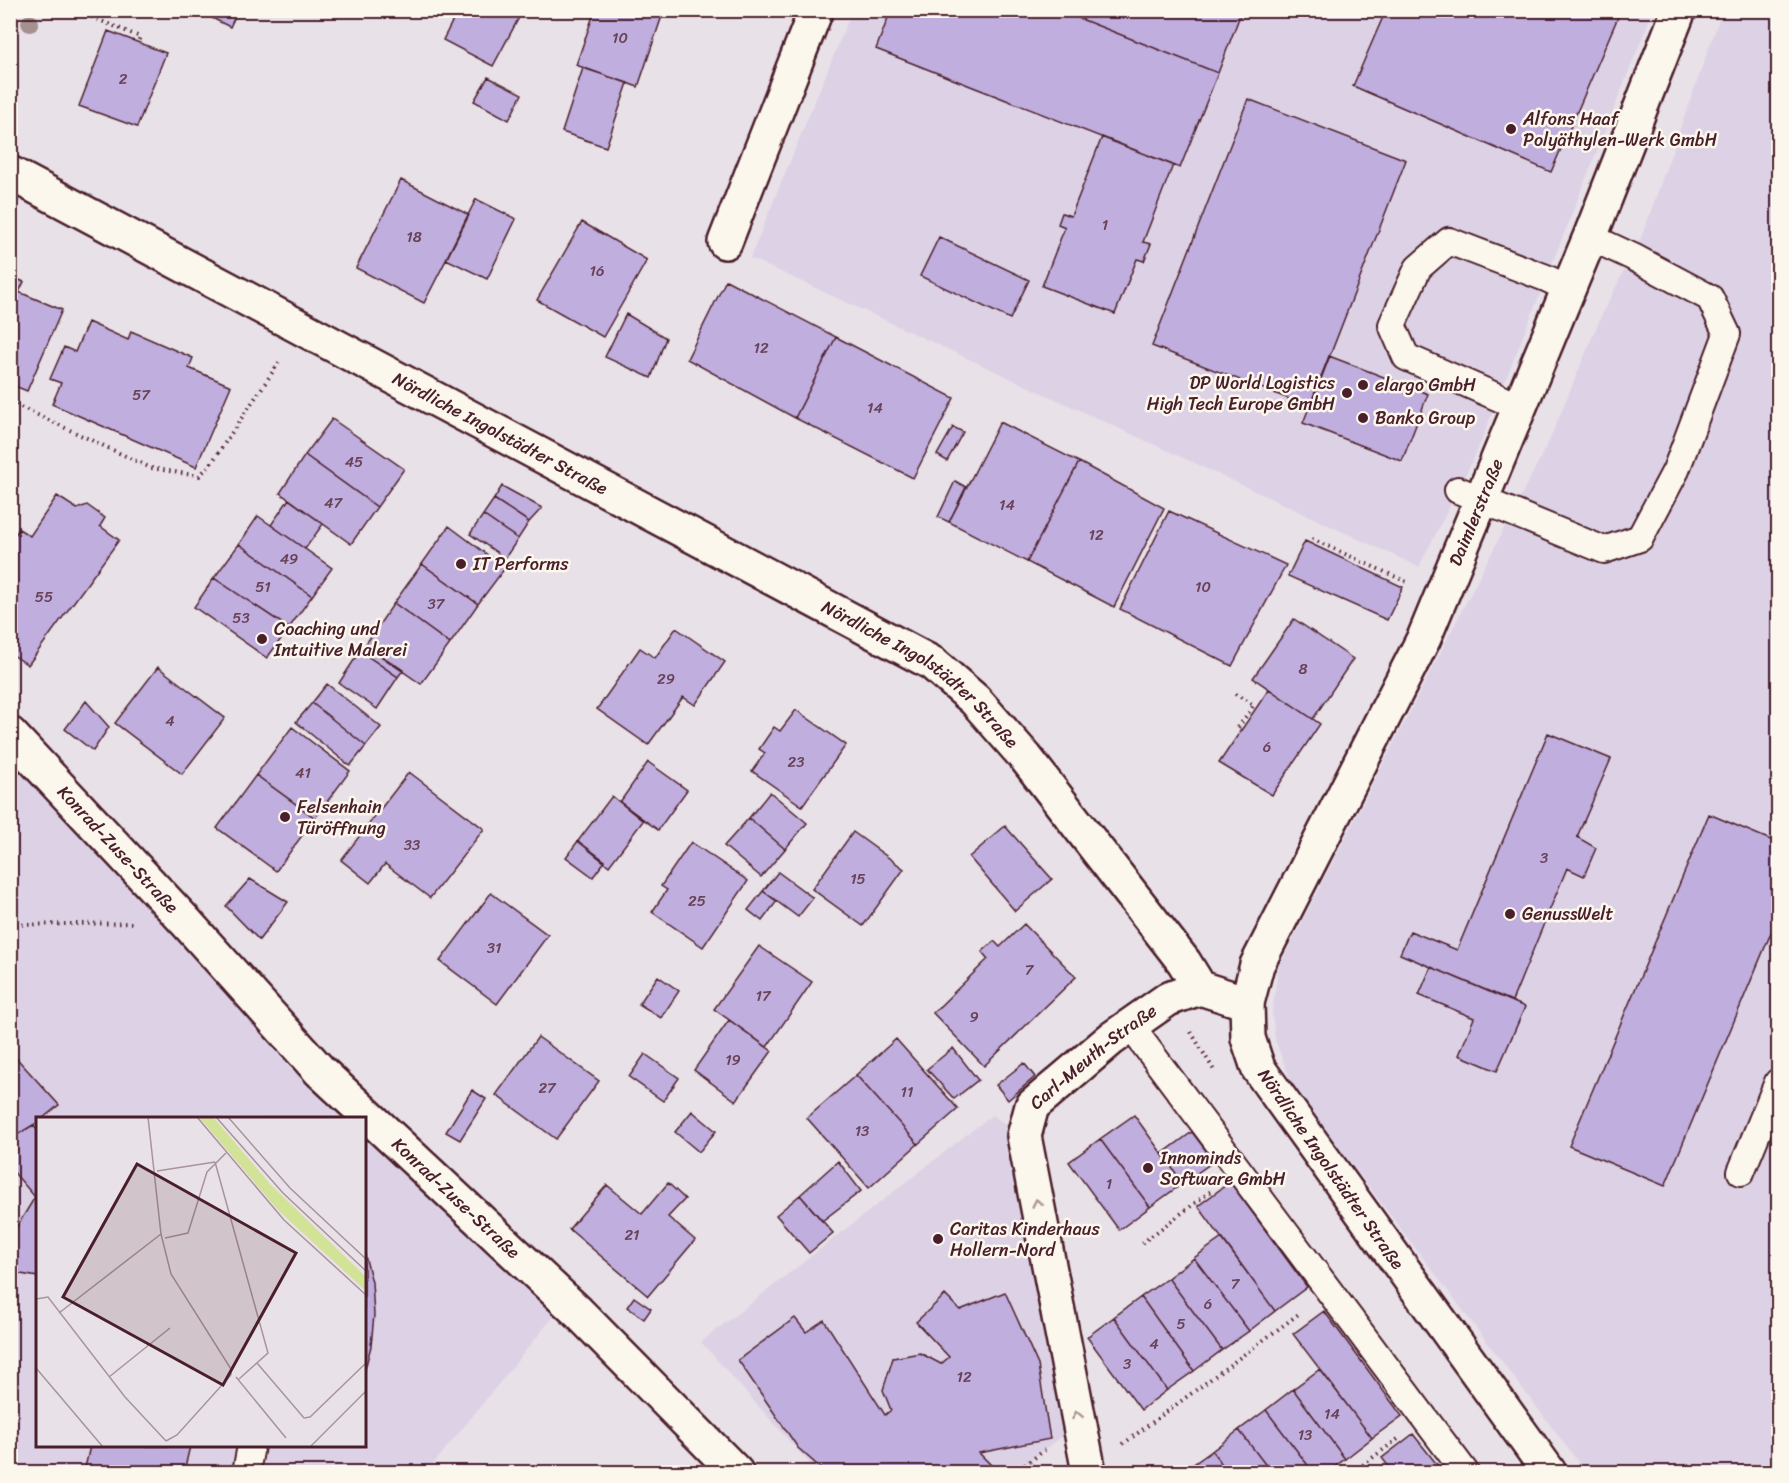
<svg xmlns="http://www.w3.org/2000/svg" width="1789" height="1483" viewBox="0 0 1789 1483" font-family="Sriracha,sans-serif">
	<rect width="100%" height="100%" fill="#e9e1e8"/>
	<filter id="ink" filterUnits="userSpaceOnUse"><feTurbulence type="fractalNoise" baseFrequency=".0167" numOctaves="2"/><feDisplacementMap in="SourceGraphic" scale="12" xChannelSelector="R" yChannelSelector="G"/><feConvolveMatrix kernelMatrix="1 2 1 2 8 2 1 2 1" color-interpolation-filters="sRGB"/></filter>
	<g filter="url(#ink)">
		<!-- built -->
		<path fill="#ddd2e5" d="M 852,11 L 1653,11 L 1476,454 L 1419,567 L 750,258 Z
			M 1722,11 L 1778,11 L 1778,1472 L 1586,1472 L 1294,1089 L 1275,1040 L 1272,1013 L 1278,968 L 1549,441 L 1602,314 L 1643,233 Z
			M 10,752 L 354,1118 L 38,1118 L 38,1446 L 364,1446 L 365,1129 L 558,1311 L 427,1472 L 11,1472 Z
			M 992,1115 L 1024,1136 L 1079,1424 L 1015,1472 L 817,1472 L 701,1342 Z"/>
		<!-- building -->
		<path fill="#c0aede" stroke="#4a1f2b" stroke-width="1.5" d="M 196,10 L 238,10 L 230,27 Z
			M 458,10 L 523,10 L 493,66 L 443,40 Z
			M 595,10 L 664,10 L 638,87 L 576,65 Z
			M 891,10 L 1058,10 L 1218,73 L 1180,168 L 876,49 Z
			M 1058,10 L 1242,10 L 1218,73 Z
			M 1386,10 L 1621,10 L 1551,172 L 1353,86 Z
			M 108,31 L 166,53 L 137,127 L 79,106 Z
			M 583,68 L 628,83 L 606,147 L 562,132 Z
			M 488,77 L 522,94 L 509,120 L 474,101 Z
			M 1248,99 L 1406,160 L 1310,407 L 1152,346 Z
			M 1102,137 L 1173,165 L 1143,242 L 1151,244 L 1144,261 L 1137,259 L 1115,314 L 1042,286 L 1065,227 L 1058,224 L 1062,213 L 1071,216 Z
			M 401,180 L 469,215 L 424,303 L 356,268 Z
			M 476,199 L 516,219 L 487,279 L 446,259 Z
			M 582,222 L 647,260 L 603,337 L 537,300 Z
			M 939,237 L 1029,280 L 1010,319 L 920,276 Z
			M 10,276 L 24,282 L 19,292 L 62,310 L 27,391 L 10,384 Z
			M 726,280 L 836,337 L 795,418 L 687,359 Z
			M 626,314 L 666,338 L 651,378 L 605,357 Z
			M 88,322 L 128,340 L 131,331 L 193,358 L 189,368 L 231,386 L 196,467 L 52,404 L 61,383 L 50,379 L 64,347 L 75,352 Z
			M 836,337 L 954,398 L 913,478 L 795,418 Z
			M 1329,356 L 1428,394 L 1402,461 L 1303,423 Z
			M 332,419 L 404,469 L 377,507 L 305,455 Z
			M 1000,422 L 1079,462 L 1027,562 L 949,522 Z
			M 953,427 L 963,432 L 947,461 L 937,455 Z
			M 305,455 L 377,507 L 351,544 L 280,493 Z
			M 1079,462 L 1164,508 L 1114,607 L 1027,562 Z
			M 955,481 L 966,487 L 949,522 L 938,517 Z
			M 502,486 L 542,508 L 529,522 L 494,499 Z
			M 57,496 L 77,509 L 87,505 L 105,518 L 100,526 L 119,540 L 28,665 L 10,653 L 10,541 L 19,529 L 30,536 Z
			M 289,499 L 323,524 L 305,549 L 271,525 Z
			M 494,499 L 529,522 L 518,539 L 483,515 Z
			M 1169,511 L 1286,565 L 1232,666 L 1120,609 Z
			M 483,515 L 518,539 L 505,558 L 470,534 Z
			M 258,516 L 332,568 L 312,596 L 239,544 Z
			M 449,526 L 505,568 L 478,604 L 422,564 Z
			M 1305,541 L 1403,587 L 1387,620 L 1288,576 Z
			M 239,544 L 312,596 L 289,628 L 214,578 Z
			M 422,564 L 478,604 L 450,644 L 394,603 Z
			M 214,578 L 289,628 L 267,658 L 194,607 Z
			M 394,603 L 450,644 L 421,684 L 365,645 Z
			M 1294,619 L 1353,659 L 1313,719 L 1253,678 Z
			M 676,628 L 725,662 L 695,705 L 683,697 L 648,745 L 597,709 L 640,648 L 655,658 Z
			M 365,645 L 403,670 L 398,677 L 360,651 Z
			M 360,651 L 398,677 L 377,709 L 339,683 Z
			M 158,667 L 225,718 L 182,774 L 115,723 Z
			M 327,684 L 381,727 L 366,746 L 312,703 Z
			M 1269,689 L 1320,724 L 1272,795 L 1219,763 Z
			M 86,701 L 109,727 L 93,751 L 65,729 Z
			M 312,703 L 366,746 L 350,766 L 296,722 Z
			M 796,710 L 846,745 L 802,806 L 752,771 L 765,753 L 759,749 L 774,727 L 780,731 Z
			M 292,727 L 350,771 L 315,818 L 256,775 Z
			M 1548,733 L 1611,759 L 1577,837 L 1596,848 L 1584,876 L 1567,868 L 1512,1001 L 1400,954 L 1410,931 L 1457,950 Z
			M 648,762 L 687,790 L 658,830 L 620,802 Z
			M 409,772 L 484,829 L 430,898 L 385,864 L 370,883 L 341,860 Z
			M 256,775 L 315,818 L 276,871 L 217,828 Z
			M 770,792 L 807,823 L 785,849 L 749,818 Z
			M 612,796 L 643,821 L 609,866 L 578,841 Z
			M 1709,814 L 1778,843 L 1778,916 L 1665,1186 L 1569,1146 Z
			M 749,818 L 785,849 L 761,877 L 724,846 Z
			M 1005,826 L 1052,879 L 1015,911 L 969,857 Z
			M 853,832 L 904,869 L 863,926 L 812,889 Z
			M 578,841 L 605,861 L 593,877 L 566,857 Z
			M 691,842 L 748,881 L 703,947 L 652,912 L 667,890 L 661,886 Z
			M 778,872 L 813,898 L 798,917 L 763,891 Z
			M 250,879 L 288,902 L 259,940 L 226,906 Z
			M 763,891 L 777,901 L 762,921 L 748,910 Z
			M 491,893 L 548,935 L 497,1004 L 440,961 Z
			M 1024,924 L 1076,977 L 984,1066 L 933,1013 L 988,959 L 982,952 L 994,941 L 1000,947 Z
			M 759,946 L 812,982 L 767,1047 L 714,1009 Z
			M 1431,967 L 1525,1007 L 1497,1071 L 1459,1055 L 1474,1018 L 1419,995 Z
			M 658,976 L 679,991 L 661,1018 L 639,1004 Z
			M 729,1020 L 772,1051 L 736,1101 L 694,1070 Z
			M 538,1037 L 599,1081 L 556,1139 L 496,1095 Z
			M 896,1039 L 958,1109 L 918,1144 L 856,1075 Z
			M 953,1048 L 978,1080 L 954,1099 L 927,1069 Z
			M 10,1051 L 59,1105 L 43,1118 L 38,1118 L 38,1122 L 35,1124 L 10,1139 Z
			M 645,1054 L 679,1078 L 663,1101 L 629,1077 Z
			M 1024,1063 L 1035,1077 L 1008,1100 L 996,1085 Z
			M 856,1075 L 918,1144 L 869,1188 L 807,1118 Z
			M 472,1090 L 486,1099 L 460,1140 L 446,1132 Z
			M 692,1111 L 716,1131 L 699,1152 L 675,1132 Z
			M 1134,1115 L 1183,1183 L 1150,1207 L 1100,1139 Z
			M 33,1125 L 38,1131 L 38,1277 L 10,1272 L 10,1241 L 19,1223 L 35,1197 L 10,1168 L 10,1139 Z
			M 1192,1132 L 1214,1161 L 1183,1183 L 1162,1154 Z
			M 1100,1139 L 1150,1207 L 1119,1230 L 1069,1162 Z
			M 838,1161 L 861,1191 L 822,1221 L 800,1195 Z
			M 1230,1182 L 1307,1287 L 1275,1311 L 1198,1206 Z
			M 668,1183 L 685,1199 L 668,1217 L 695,1240 L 648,1296 L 569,1229 L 607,1185 L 642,1214 Z
			M 800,1195 L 833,1233 L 809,1253 L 776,1215 Z
			M 1222,1238 L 1275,1311 L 1249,1331 L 1194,1258 Z
			M 364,1252 L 372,1282 L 374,1315 L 371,1346 L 364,1373 Z
			M 1194,1258 L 1249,1331 L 1222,1350 L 1168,1278 Z
			M 1168,1278 L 1222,1350 L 1194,1371 L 1141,1297 Z
			M 1005,1292 L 1038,1365 L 1050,1439 L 979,1453 L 995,1469 L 991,1472 L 825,1472 L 798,1448 L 738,1360 L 795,1318 L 806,1332 L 824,1320 L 885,1415 L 891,1410 L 883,1390 L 893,1358 L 920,1353 L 941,1364 L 949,1357 L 916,1322 L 945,1295 L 960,1310 Z
			M 634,1297 L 651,1309 L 644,1319 L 627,1307 Z
			M 1141,1297 L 1194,1371 L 1167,1390 L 1114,1317 Z
			M 1324,1311 L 1402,1416 L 1372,1438 L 1293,1334 Z
			M 1114,1317 L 1167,1390 L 1141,1410 L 1087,1337 Z
			M 1320,1369 L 1372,1438 L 1345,1459 L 1293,1389 Z
			M 1293,1389 L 1345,1459 L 1327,1472 L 1313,1472 L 1266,1410 Z
			M 1266,1410 L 1313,1472 L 1271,1472 L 1239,1430 Z
			M 1239,1430 L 1271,1472 L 1228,1472 L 1212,1451 Z
			M 1413,1434 L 1443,1472 L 1393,1472 L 1382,1458 Z
			M 90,1446 L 190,1446 L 184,1472 L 84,1472 Z
			M 1212,1451 L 1228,1472 L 1186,1472 L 1184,1471 Z"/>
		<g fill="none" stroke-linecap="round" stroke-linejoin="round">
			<defs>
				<path id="lane" d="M 1520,407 L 1406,357 L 1392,325 L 1418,268 L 1449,241 L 1546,278 L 1569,289
					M 1458,490 L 1604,550 L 1640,538 L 1676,470 L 1727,334 L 1710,298 L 1633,257 L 1590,237
					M 1129,1024 L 1465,1472
					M 1741,1172 L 1778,1082
					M 246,1472 L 251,1446"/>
				<g id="street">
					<path id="s1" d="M 10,173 L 932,663 L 975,700 L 1026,758 L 1184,962 L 1200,988 L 1247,1003"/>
					<path d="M 725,242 L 816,10"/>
					<path id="s2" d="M 10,734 L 187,923 L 320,1071 L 578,1312 L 736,1472"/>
					<path id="s3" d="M 1089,1472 L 1024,1136 L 1032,1106 L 1111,1039 L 1168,999 L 1200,988"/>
					<path id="s4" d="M 1549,1472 L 1258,1068 L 1248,1038 L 1247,1003 L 1257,965 L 1424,638 L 1590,237 L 1679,10"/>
				</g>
			</defs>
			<!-- lane casing -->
			<use href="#lane" stroke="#4a1f2b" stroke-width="30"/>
			<!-- street casing -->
			<use href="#street" stroke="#4a1f2b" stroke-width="38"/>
			<!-- path -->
			<path stroke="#4a1f2b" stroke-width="4" stroke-dasharray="1.5 4.5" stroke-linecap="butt" d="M 75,10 L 140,37 L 138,42
				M 10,402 L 151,468 L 199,476 L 210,465 L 280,361
				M 1312,539 L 1407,582
				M 1235,694 L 1254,705 L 1237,729 L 1241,731
				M 10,925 L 133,923
				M 1191,1032 L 1215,1072
				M 1142,1243 L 1211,1191
				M 1123,1444 L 1300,1313
				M 1015,1472 L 1045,1450
				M 1353,1472 L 1398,1439"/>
			<!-- lane -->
			<use href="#lane" stroke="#fbf7ec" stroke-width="26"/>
			<!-- street -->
			<use href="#street" stroke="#fbf7ec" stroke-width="33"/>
		</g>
		<!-- trees -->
		<circle fill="#a4918f" cx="30" cy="23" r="9"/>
		<!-- one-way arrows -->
		<defs><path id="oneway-chevron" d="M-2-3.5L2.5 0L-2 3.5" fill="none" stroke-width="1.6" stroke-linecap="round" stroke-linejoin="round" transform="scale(1.5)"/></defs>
		<g stroke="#ab9695">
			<use href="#oneway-chevron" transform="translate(1037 1203) rotate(-101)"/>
			<use href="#oneway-chevron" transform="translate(1077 1415) rotate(-101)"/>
		</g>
	</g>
	<!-- markers -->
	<g fill="#4a1f2b" stroke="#fbf7ec" stroke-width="2">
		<circle cx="1511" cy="129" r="6"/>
		<circle cx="1363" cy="385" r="6"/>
		<circle cx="1347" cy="393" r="6"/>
		<circle cx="1363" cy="418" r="6"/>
		<circle cx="461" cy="564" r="6"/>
		<circle cx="262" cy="639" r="6"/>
		<circle cx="285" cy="817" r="6"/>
		<circle cx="1510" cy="914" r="6"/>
		<circle cx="1148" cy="1168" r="6"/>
		<circle cx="938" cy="1239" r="6"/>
	</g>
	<g text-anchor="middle" stroke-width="5" stroke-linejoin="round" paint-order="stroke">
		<!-- number labels -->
		<g font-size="15" fill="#684358">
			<text x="620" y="43">10</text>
			<text x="123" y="84">2</text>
			<text x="1105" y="230">1</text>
			<text x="414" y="242">18</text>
			<text x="597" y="276">16</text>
			<text x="761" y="353">12</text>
			<text x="141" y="400">57</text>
			<text x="875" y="413">14</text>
			<text x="354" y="467">45</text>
			<text x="333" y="508">47</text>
			<text x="1007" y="510">14</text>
			<text x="1096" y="540">12</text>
			<text x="289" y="564">49</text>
			<text x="263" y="592">51</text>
			<text x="1203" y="592">10</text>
			<text x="44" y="602">55</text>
			<text x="436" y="609">37</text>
			<text x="241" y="623">53</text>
			<text x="1303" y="674">8</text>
			<text x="666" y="684">29</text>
			<text x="170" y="726">4</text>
			<text x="1267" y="752">6</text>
			<text x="796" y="767">23</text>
			<text x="303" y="778">41</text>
			<text x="412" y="850">33</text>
			<text x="1544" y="863">3</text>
			<text x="858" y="884">15</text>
			<text x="697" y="906">25</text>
			<text x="494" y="953">31</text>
			<text x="1029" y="975">7</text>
			<text x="763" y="1001">17</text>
			<text x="974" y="1022">9</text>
			<text x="733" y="1065">19</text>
			<text x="547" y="1093">27</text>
			<text x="907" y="1097">11</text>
			<text x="862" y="1136">13</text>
			<text x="1109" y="1189">1</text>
			<text x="632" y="1240">21</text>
			<text x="1235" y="1289">7</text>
			<text x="1208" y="1309">6</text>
			<text x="1181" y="1329">5</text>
			<text x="1154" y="1349">4</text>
			<text x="1127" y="1369">3</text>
			<text x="964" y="1382">12</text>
			<text x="1332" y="1419">14</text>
			<text x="1305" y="1440">13</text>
		</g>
		<!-- poi labels -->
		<g font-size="18" fill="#4a1f2b" stroke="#fbf7ec" text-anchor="start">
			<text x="1523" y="125">Alfons Haaf<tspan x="1523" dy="21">Polyäthylen-Werk GmbH</tspan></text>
			<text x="1335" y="389" text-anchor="end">DP World Logistics<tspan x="1335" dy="21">High Tech Europe GmbH</tspan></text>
			<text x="1375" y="391">elargo GmbH</text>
			<text x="1375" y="424">Banko Group</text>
			<text x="473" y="570">IT Performs</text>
			<text x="274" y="635">Coaching und<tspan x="274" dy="21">Intuitive Malerei</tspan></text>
			<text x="297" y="813">Felsenhain<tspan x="297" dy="21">Türöffnung</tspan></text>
			<text x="1522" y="920">GenussWelt</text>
			<text x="1160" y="1164">Innominds<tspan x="1160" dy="21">Software GmbH</tspan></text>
			<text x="950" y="1235">Caritas Kinderhaus<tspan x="950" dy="21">Hollern-Nord</tspan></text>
		</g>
		<!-- street labels -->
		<g font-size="18" fill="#4a1f2b" stroke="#fbf7ec">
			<text dy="6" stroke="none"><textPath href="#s1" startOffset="555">Nördliche Ingolstädter Straße</textPath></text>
			<text dy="6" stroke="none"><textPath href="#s4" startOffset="1107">Daimlerstraße</textPath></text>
			<text dy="6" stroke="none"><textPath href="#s1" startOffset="1041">Nördliche Ingolstädter Straße</textPath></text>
			<text dy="6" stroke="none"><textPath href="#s2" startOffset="158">Konrad-Zuse-Straße</textPath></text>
			<text dy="6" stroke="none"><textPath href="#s3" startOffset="452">Carl-Meuth-Straße</textPath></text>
			<text transform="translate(1331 1169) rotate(55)" y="6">Nördliche Ingolstädter Straße</text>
			<text dy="6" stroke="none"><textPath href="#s2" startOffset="644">Konrad-Zuse-Straße</textPath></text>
		</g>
	</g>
	<!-- overview -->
	<g transform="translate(36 1117)">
		<rect width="330" height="330" fill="#e9e1e8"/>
		<path d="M 163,0 L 177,0 L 234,67 L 330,160 L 330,174 L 243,94 Z" fill="#d2e296"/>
		<path fill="none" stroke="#a9939c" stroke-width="1.5" d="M 112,0 L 125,117 L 135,157 L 195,252 L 195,258M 161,0 L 248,103 L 330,178M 180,0 L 247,76 L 330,154M 192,0 L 254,71 L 330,142M 179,45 L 232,236 L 203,262M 121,54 L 179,45M 129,121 L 152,116 L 171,55 L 190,36M 0,182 L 12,180 L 89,280 L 130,324M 23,196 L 125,117M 221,246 L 268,301 L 274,300 L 330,246M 0,251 L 67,330M 73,260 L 134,211M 200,260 L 250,321M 130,324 L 141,318 L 195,258M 274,330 L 330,274"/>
		<path fill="#4a1f2b" fill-opacity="0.15" stroke="#4a1f2b" stroke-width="3" d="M 101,47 L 260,136 L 187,268 L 27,180 Z"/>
		<rect width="330" height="330" fill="none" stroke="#4a1f2b" stroke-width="3"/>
	</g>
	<!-- margin -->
	<rect width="1789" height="1483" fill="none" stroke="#fbf7ec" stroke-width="36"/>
	<rect x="18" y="18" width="1753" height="1447" fill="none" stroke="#4a1f2b" stroke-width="2" filter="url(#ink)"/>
</svg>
